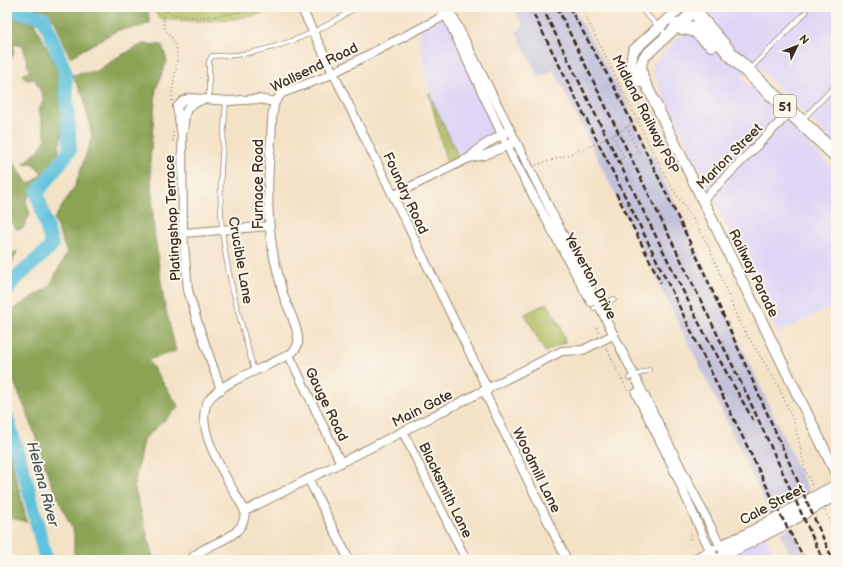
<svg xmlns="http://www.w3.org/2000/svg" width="843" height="567" viewBox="0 0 843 567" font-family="'Balsamiq Sans',sans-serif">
	<rect width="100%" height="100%" fill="#fbf7ec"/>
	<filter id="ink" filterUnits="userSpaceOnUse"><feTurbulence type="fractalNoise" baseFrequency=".025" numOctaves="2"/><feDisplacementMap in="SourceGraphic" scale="8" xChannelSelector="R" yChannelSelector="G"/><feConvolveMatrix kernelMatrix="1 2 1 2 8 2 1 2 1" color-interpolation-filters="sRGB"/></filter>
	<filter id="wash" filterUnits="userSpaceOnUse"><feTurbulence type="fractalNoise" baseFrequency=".012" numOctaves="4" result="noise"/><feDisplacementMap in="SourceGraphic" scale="16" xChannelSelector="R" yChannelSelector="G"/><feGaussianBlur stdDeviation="0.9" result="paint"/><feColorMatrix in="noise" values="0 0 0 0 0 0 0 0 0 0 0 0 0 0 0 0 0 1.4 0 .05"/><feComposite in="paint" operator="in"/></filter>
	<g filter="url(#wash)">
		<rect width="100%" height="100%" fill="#f4e2c7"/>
		<!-- built -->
		<path fill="#dfd5f5" d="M 711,7 L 836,7 L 836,145 L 755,64 L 741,77 L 836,171 L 836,305 L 778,333 L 652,70 L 655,61 Z
			M 445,16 L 502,134 L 461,162 L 429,93 L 418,29 Z
			M 765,535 L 778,560 L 712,560 Z"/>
		<!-- industrial -->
		<path fill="#c3c1db" d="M 514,7 L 573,7 L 627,104 L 701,258 L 811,496 L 772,517 L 730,428 L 554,70 L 539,78 L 516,32 L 523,26 Z
			M 792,527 L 796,536 L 809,560 L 793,560 L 780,534 Z"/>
		<!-- green -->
		<path fill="#adbb5d" stroke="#74723e" d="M 152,7 L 282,7 C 242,22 205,22 164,20 L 159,18 Z
			M 429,93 L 461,162 L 448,168 Z
			M 547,303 L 560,325 L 565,342 L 545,352 L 525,314 Z"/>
		<!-- forest -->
		<path fill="#8aa354" stroke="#626639" d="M 34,7 L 147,7 L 150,23 L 139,27 L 118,30 L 70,57 L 54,19 Z
			M 7,15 L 34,23 L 51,55 L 60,77 L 59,97 L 65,112 L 58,156 L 46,177 L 33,190 L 26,201 L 30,214 L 23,228 L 17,230 L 7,215 L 7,181 L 11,158 L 28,184 L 34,181 L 42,173 L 32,163 L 23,164 L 37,152 L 46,139 L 39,110 L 44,99 L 35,79 L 27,80 L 22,75 L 29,71 L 23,46 L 14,43 L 13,56 L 7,60 Z
			M 143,44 L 162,45 L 167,61 L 156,89 L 150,161 L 154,230 L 164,302 L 176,351 L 148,360 L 179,407 L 143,440 L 134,486 L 154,560 L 74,560 L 74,533 L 50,481 L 30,420 L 7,366 L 7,331 L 15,308 L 49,287 L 67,253 L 54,219 L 75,186 L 92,137 L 84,98 L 72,75 L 97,71 L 116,58 Z
			M 17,251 L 7,274 L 7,257 Z
			M 7,441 L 27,522 L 7,517 Z"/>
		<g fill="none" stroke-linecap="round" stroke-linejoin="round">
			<!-- river -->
			<path stroke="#5ec1dc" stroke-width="14" d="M 7,8 L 44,18 L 65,71 L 70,150 L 37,193 L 52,246 L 12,282 L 7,292
				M 7,418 L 28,487 L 46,560"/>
		</g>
	</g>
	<g filter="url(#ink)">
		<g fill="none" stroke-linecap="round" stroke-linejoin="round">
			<defs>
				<path id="service" d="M 639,7 L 667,35
					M 750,69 L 806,12
					M 209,100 L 209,61 L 212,56 C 223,55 233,56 243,54 C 284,47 322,31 356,7
					M 226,101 C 223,144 218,187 222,229 C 227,277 242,325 254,371
					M 802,120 L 836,85
					M 594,308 L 614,299
					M 629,378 L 649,370"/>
				<path id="minor" d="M 301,7 L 488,390
					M 442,7 L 515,162 L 591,302
					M 448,7 L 725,555 L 712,560
					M 183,131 C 186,114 182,107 200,101
					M 469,158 L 485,155 L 511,144
					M 394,195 L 469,158 L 481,147 L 506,132
					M 702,201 L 790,112
					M 183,233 L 269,226
					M 289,355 L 341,463
					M 221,390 L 197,321 L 188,290 L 183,233 L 182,135 L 177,107 L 183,101 L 189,98 L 229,101 L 258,99 L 275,102
					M 484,391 L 567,560
					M 636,393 L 670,461 L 704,538 L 715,559
					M 403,432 L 466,560
					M 309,480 L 349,560
					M 245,511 L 562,351 L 583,350 L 613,335
					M 190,560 C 207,540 245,542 245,511 C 232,486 186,421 212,396 C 230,379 257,371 278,360 C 286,356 296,353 298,343 C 300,330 287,307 283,294 C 280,283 278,272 275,262 C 266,222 267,181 271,141 C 272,128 271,115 275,102 L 282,93 L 323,78 L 452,12
					M 692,560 L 713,549"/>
				<path id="tertiary" d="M 698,7 L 644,57 L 641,65 L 643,78 L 836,473
					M 640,82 L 631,64 L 633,51 L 681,7
					M 720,546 L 747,534 L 836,485
					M 725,555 L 786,524 L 836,495"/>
				<path id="trunk" d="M 693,7 L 702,21 L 734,58 L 836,155
					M 677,26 L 694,29 L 712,44"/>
			</defs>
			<!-- service casing -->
			<use href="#service" stroke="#988672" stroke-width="5.5"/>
			<!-- minor casing -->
			<use href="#minor" stroke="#988672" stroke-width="10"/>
			<!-- tertiary casing -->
			<use href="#tertiary" stroke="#988672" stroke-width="12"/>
			<!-- trunk casing -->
			<use href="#trunk" stroke="#988672" stroke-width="16"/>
			<!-- path -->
			<path stroke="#988672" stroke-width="1.5" stroke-dasharray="1 3" stroke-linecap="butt" d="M 162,7 L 166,11
				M 222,7 L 226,7
				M 581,7 L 653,152 L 672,188 L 695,222 L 710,249 L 738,320 L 778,385 L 795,425 L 805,468 L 813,488
				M 172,101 C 171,83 180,64 176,48 C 172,31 158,32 166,11 C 193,23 235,14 262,7
				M 627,127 L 638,152
				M 173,132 L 173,141
				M 613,135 L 624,158 L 620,160
				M 632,155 L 643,150
				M 536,165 L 552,160
				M 597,327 L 599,333
				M 606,347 L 628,392
				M 825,511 L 836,532
				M 690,539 L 692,531"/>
			<!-- service -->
			<use href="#service" stroke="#fff" stroke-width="4"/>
			<!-- minor -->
			<use href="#minor" stroke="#fff" stroke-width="8"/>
			<!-- tertiary -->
			<use href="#tertiary" stroke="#fff" stroke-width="10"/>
			<!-- trunk -->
			<use href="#trunk" stroke="#fff" stroke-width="14"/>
			<!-- rail -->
			<path stroke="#3b2a1e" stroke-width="2.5" stroke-dasharray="6 3" stroke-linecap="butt" d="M 530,7 L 645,236 L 781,516 L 805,560
				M 542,7 L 700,325 L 753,420
				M 557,7 L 747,395 L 823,560
				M 569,7 L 617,92 L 698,259 L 833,560
				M 616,193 L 661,283"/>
			<!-- path-bridge -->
			<path stroke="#988672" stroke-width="1.5" stroke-dasharray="1 3" stroke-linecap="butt" d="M 552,160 C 587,149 623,133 651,110"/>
		</g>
	</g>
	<g text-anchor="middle" stroke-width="4" stroke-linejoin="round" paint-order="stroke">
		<!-- shield labels -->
		<rect fill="#fbf7ec" stroke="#75685c" stroke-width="1" x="774" y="95" width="22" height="22" rx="3"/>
		<g font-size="13" font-weight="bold" fill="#3b2a1e">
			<text x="785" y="111">51</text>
		</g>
		<!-- street labels -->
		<g font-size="14" fill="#3b2a1e" stroke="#fbf7ec">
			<text transform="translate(314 67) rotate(-26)" y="5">Wallsend Road</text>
			<text transform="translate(646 114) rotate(63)" y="5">Midland Railway PSP</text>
			<text transform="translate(729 156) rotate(-45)" y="5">Marion Street</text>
			<text transform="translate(258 184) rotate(-90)" y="5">Furnace Road</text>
			<text transform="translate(406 193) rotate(65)" y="5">Foundry Road</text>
			<text transform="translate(172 218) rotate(-93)" y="5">Platingshop Terrace</text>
			<text transform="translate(241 260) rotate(80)" y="5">Crucible Lane</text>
			<text transform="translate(754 273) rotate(64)" y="5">Railway Parade</text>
			<text transform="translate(591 276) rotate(62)" y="5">Yelverton Drive</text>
			<text transform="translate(327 404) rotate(64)" y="5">Gauge Road</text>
			<text transform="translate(422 408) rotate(-27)" y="5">Main Gate</text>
			<text transform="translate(537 470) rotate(64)" y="5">Woodmill Lane</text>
			<text transform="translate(446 490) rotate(64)" y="5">Blacksmith Lane</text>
			<text transform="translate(772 504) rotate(-28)" y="5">Cale Street</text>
		</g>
		<!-- water labels -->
		<g font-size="15" font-style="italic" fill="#465757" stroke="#fbf7ec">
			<text transform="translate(43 484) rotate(75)" y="5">Helena River</text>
		</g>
	</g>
	<!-- margin -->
	<rect width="843" height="567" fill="none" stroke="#fbf7ec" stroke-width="24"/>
	<!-- north arrow -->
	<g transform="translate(797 46) rotate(47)" stroke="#fbf7ec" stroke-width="3" paint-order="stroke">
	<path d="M0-3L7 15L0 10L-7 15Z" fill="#3b2a1e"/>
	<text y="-6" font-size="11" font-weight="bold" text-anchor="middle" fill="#3b2a1e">N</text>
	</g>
</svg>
